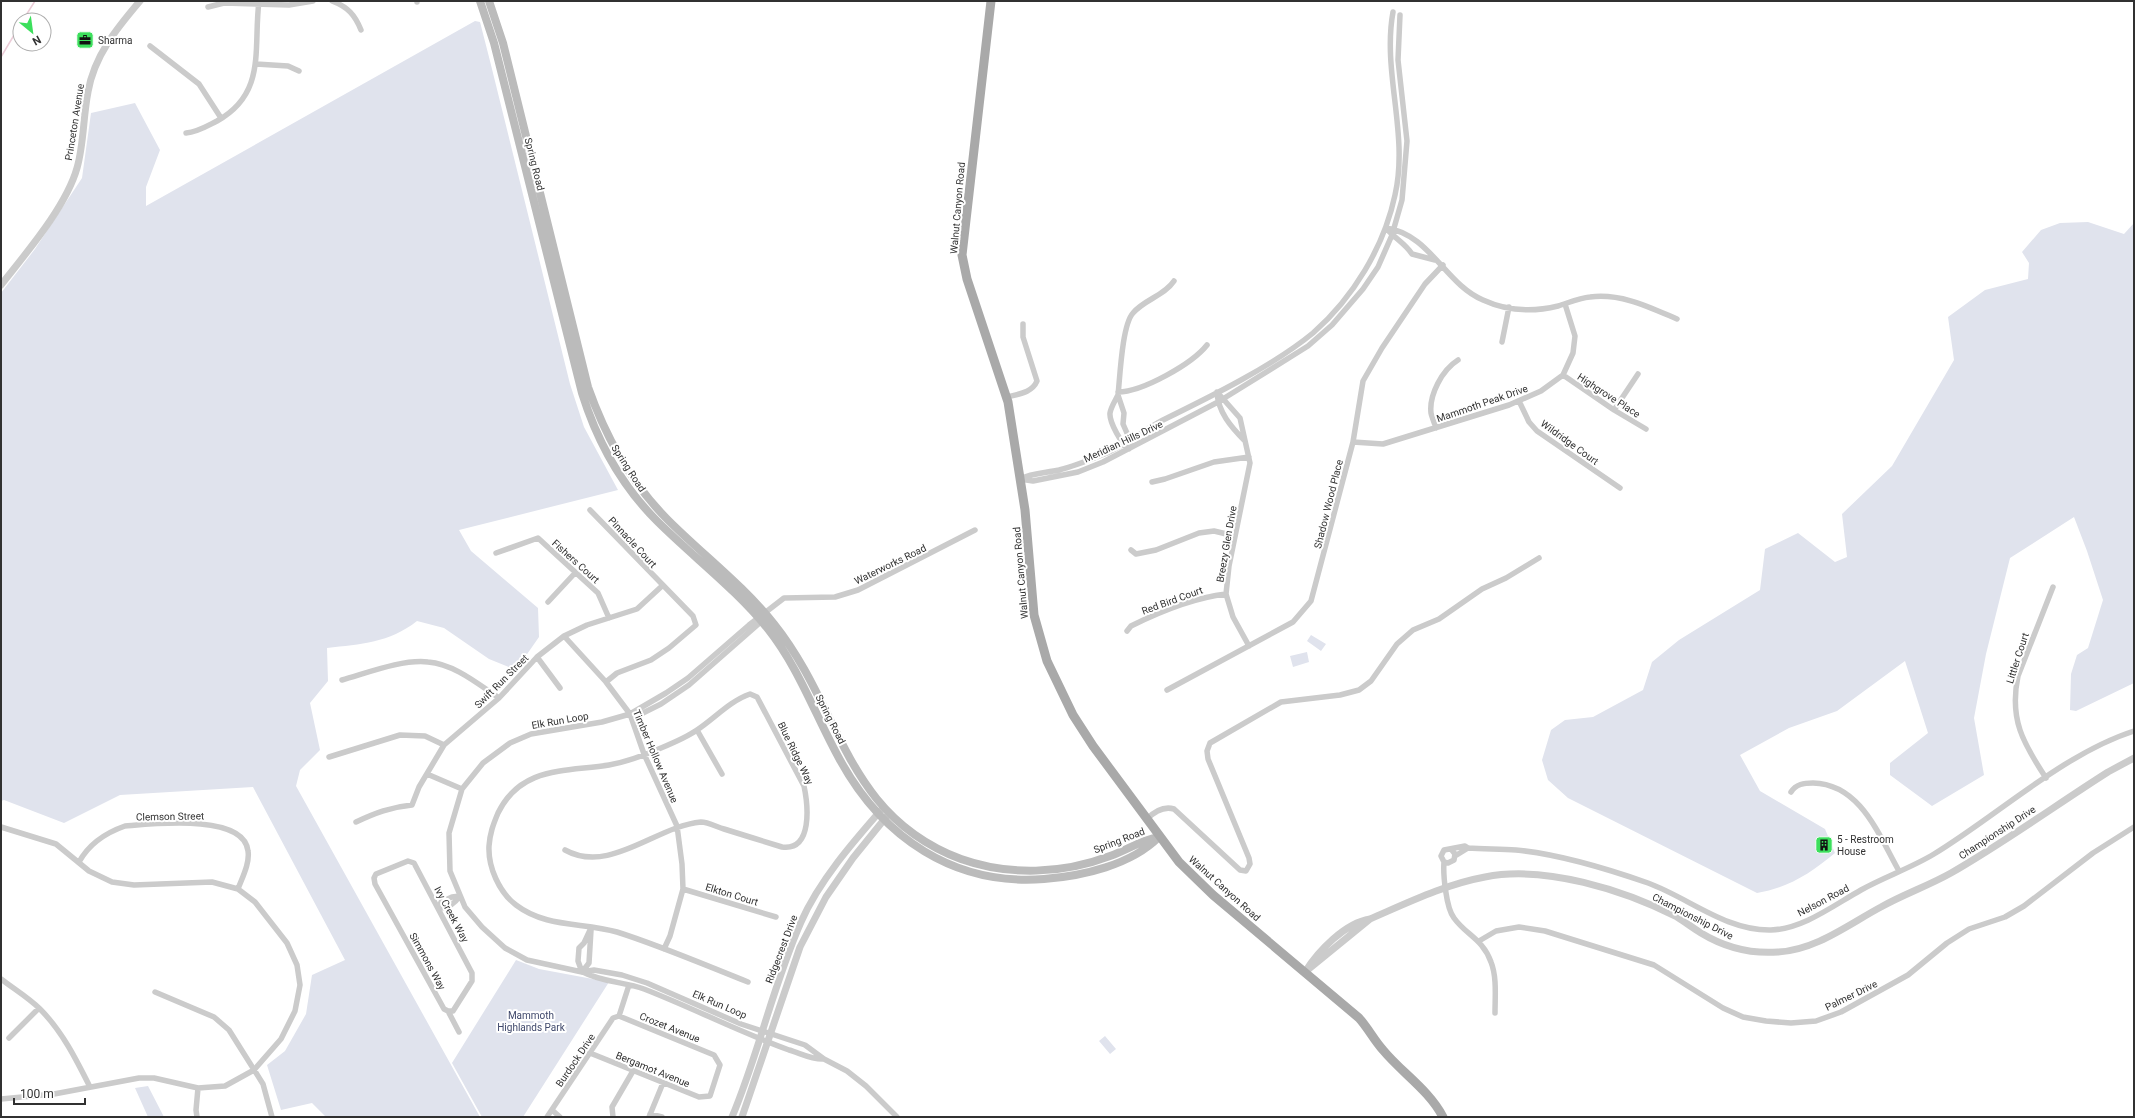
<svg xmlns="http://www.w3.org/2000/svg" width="2135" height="1118" viewBox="0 0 2135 1118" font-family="Roboto,sans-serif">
	<rect width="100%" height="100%" fill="#fff"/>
	<!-- green -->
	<path fill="#e0e3ed" d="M 475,21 L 480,22 L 490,61 L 570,384 L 584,427 L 618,490 L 459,530 L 471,551 L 538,608 L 539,637 L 516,670 L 489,659 L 444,628 L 417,621 C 389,643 361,644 327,648 L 328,681 L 310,703 L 320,750 L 300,770 L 296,786 L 480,1117 L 326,1117 L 312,1103 L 281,1110 L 267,1065 L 285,1051 L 306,1014 L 312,975 L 345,960 L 253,787 L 120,795 L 64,823 L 4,800 L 1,801 L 1,293 L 35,249 L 82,178 L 91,113 L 135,103 L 160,150 L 146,187 L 146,206 Z
		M 2088,222 L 2124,234 L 2134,223 L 2134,683 L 2076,711 L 2070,710 L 2071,674 L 2077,655 L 2088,648 L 2103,600 L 2087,551 L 2074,517 L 2010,558 L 1986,654 L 1974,718 L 1984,775 L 1932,806 L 1890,775 L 1890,763 L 1928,733 L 1905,661 L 1837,711 L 1789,728 L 1740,755 L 1760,791 L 1825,829 L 1835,853 C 1811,873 1788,888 1757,893 L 1568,798 L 1548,780 L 1542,760 L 1551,730 L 1565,720 L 1593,717 L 1643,690 L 1652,662 L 1679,640 L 1760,590 L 1765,549 L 1798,533 L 1835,562 L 1847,557 L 1842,514 L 1892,466 L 1954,360 L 1948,317 L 1985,290 L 2028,279 L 2029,263 L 2022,252 L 2041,230 L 2060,223 Z
		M 1311,635 L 1326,644 L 1321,651 L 1307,641 Z
		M 1307,652 L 1309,662 L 1293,667 L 1290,656 Z
		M 516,960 L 539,969 L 609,982 L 523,1117 L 482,1117 L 452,1063 Z
		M 1105,1036 L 1116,1049 L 1110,1054 L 1099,1041 Z
		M 148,1086 L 164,1117 L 148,1117 L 135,1088 Z"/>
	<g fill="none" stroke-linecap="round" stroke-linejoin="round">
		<!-- stream -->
		<path stroke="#eccdd8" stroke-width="1.5" d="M 23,20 L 35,1
			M 1,57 L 20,25"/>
		<!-- minor -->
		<path stroke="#cbcbcb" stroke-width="5.5" d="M 332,1 C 348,7 355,15 361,30
			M 417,1 L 417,2
			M 208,7 L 224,3 L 289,5 L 313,1
			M 1393,12 C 1382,72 1409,134 1395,195 C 1384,247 1353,298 1313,333 C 1273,366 1210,397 1163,420 C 1144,430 1127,444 1107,453 C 1092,459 1075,466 1059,470 C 1045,473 1032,473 1020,479 L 1033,481 L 1078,472 L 1103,462 L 1218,402 L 1308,346 L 1332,325 L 1363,289 L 1378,267 L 1392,235 L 1402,200 L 1407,141 L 1398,60 L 1400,15
			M 150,46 L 199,84 L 221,118
			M 256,64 L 288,66 L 299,71
			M 186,133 C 198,132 207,126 217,121 C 267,93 253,49 259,1
			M 1435,260 L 1412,254 C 1405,243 1394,238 1386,228 C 1430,234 1445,284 1483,300 C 1507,311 1534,312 1558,306 C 1568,303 1579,298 1590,297 C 1621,293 1649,307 1677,319
			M 1502,342 L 1509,307
			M 1563,375 L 1614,410 L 1646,429
			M 1118,392 C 1142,392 1192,364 1207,345
			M 1118,395 C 1120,377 1122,325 1133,313 C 1145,299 1164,296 1174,281
			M 1118,395 L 1124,413 L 1123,424 L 1130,440 L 1129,449 C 1122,445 1109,422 1110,413 C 1111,407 1115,401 1118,395 Z
			M 1007,397 C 1018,394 1032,393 1037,381 L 1023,337 L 1023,324
			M 1519,401 L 1529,422 L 1537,431 L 1620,488
			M 1614,410 L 1638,374
			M 1436,428 C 1435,424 1432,418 1431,413 C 1429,395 1442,370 1458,360
			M 1245,441 C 1231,427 1218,412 1217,392 L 1240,418 L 1250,463 L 1229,566 L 1226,594 L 1233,617 L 1249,646
			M 1353,442 L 1383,444 L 1509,405 L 1541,391 L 1563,375 L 1573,353 L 1575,336 L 1565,304
			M 1152,482 L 1165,479 L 1214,462 L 1249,457
			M 590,510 L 693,616 L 696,625 L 669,648 L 651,660 L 617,673 L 606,682
			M 1131,550 L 1136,554 L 1156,550 L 1199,533 L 1214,531 L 1235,536
			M 496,553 L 538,538 L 598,593 L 609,618
			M 548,602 L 575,573
			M 764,619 L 689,685 L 661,704 L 641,714 L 630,714 L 602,722 L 531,734 L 510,743 L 483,763 L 462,789 L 449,833 L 450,871 L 465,907 L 482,927 L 505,948 L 527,960 L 582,972 L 594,970 L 622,975 L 647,983 L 741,1024 L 805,1045 L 824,1059 L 847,1071 L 866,1086 L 897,1117
			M 1127,631 L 1131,626 C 1161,611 1192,598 1226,594
			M 564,636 L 606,682 L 630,714 L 644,754 L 677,826 L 682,864 L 683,889 L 670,936 L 664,949
			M 537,657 L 560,688
			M 342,680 C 367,673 403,659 428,662 C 454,664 478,684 499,698
			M 1167,690 L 1293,622 L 1311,601 L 1353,442 L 1363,381 L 1382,348 L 1425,284 L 1443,265
			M 630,714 L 666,693 L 688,678 L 749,625 L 784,598 L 835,597 L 858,590 L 975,530
			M 697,730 L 722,774
			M 329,757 L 400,735 L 425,736 L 444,745
			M 427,774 L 462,789
			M 2046,778 C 2023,743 2009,719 2018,676 L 2053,587
			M 1791,792 C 1796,784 1804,783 1813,783 C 1861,784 1879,836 1899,871
			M 1147,819 C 1154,812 1164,806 1174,809 L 1240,870 L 1246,871 L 1250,864 L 1249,858 L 1208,759 L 1207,751 L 1210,743 L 1281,702 L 1340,695 L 1359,690 L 1371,681 L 1397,644 L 1413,630 L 1439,619 L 1482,589 L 1506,578 L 1539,558
			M 356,822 C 375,813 391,807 412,805 L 419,787 L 444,745 L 499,698 L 537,657 L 564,636 L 587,625 L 637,609 L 662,586
			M 1,827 L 56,844 L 89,871 L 112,882 L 134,885 L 212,882 L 238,889 L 255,902 L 287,943 L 297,965 L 300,985 L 295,1011 L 281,1039 L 254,1070 L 225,1086 L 198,1088 L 154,1078 L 139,1078 L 54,1094 L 1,1099
			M 1451,849 L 1455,854 L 1454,860 L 1448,863 L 1444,862 L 1441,856 L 1444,850 L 1465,846 L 1468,848 C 1484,849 1500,849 1516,850 C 1559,854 1608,869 1648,883 C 1689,898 1726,931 1771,930 C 1803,929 1834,905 1861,890 C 1884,877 1911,868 1934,854 C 1998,815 2063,754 2134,731
			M 565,850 C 610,875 656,826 701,822 C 708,822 717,827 724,829 C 743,835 763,841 782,847 C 813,851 808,805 804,786 L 757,697 L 750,694 C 730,701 715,718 697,730 C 687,737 673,743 661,748 C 645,755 626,762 609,765 C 565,772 521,766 498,813 C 493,825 490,833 489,846 C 488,867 499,892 516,905 C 546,928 583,922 617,932 C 661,946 705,965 748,982
			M 1455,856 L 1468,848
			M 408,861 L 414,863 L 472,973 L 472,981 L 453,1011 L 448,1011 L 444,1009 L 375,884 L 374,878 L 376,874 Z
			M 79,862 C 89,844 105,833 125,826 C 151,824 244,813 248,851 C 250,863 242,878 238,889
			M 1444,862 C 1443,874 1446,908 1454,918 C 1466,935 1483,939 1491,962 C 1497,977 1495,997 1495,1013
			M 683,889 L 776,917
			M 460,896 C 455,903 448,909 439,908 L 441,902 L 452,897 Z
			M 1479,941 L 1496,931 L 1519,927 L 1545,931 L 1654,965 L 1723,1008 L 1743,1017 L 1766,1021 L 1791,1023 L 1816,1021 L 1841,1012 L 1908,975 L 1947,943 L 1969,929 L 2005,917 L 2024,906 L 2093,853 L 2134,827
			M 582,972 L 578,961 L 579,948 L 584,943 L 591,928
			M 582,972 L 589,963 L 591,930
			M 583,972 C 601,982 625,982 644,989 C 693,1008 739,1032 789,1050 C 800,1053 812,1060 824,1059
			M 1,979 C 14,989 29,998 40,1009 C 62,1031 76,1059 90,1087
			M 155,992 L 214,1017 L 229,1030 L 263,1084 L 272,1117
			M 448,1011 L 459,1032
			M 619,1016 L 629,985
			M 9,1038 L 39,1008
			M 590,1053 L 699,1097 L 710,1096 L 720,1065 L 714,1055 L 619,1016
			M 552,1110 L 560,1117
			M 650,1114 L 662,1117
			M 197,1117 L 196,1110 L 198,1088
			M 547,1117 L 613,1018 L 619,1016
			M 613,1117 L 612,1107 L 633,1071
			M 649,1117 L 663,1083"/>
		<!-- tertiary -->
		<path stroke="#cbcbcb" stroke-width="7" d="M 1,285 C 26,253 66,207 77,168 C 84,144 83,117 88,92 C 94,56 117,28 140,1
			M 1370,919 L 1305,972 C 1318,951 1345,923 1370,919 C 1407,903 1446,884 1485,877 C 1545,865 1624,890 1677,917 C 1685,922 1693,928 1701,933 C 1724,947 1751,954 1778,952 C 1816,950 1849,924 1881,907 C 1904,894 1928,886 1951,873 C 2005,842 2056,805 2108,772 L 2134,758
			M 732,1117 C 759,1053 773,985 801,922 C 819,881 853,842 882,809
			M 742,1117 L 800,947 L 826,897 L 853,858 L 887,816"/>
		<!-- secondary -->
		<path stroke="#bbb" stroke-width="8" d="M 480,1 L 494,43 L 582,393 C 597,441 621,485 657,521 C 693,557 736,589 768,629 C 799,668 816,717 840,760 C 883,838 954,886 1044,879 C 1083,876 1131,865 1159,837
			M 489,1 L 503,43 L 588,387 C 606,438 630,482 668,520 C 703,555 743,585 774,624 C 842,709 844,815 961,859 C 1009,876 1063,874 1110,856 C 1127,850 1141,840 1159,837"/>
		<!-- primary -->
		<path stroke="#a9a9a9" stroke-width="9" d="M 991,1 L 962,255 L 967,279 L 1008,402 L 1025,510 L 1034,615 L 1047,661 L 1073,715 L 1093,746 L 1179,862 L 1213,895 L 1359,1018 C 1368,1028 1374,1040 1383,1050 C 1402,1073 1429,1090 1443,1117"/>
	</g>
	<!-- icons -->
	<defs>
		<symbol id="office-square" viewBox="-11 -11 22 22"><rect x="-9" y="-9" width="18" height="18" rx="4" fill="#3cdf5c" stroke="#fff"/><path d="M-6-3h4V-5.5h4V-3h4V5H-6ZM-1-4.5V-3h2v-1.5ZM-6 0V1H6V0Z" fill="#111"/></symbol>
		<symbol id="building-square" viewBox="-11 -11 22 22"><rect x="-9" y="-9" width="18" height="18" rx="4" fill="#3cdf5c" stroke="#fff"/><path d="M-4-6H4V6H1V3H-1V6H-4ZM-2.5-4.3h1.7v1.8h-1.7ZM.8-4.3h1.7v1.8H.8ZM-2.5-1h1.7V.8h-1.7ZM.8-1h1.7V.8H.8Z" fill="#111"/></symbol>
	</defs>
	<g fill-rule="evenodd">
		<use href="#office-square" x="75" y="30" width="20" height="20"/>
		<use href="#building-square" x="1814" y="835" width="20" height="20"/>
	</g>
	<g text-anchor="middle" stroke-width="4" stroke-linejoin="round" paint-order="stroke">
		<!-- poi labels -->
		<g font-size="10" fill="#313131" stroke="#fff" text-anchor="start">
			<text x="98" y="44">Sharma</text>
			<text x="1837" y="843">5 - Restroom<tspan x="1837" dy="12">House</tspan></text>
		</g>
		<!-- street labels -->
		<g font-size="10" fill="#313131" stroke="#fff">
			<text transform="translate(74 122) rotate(-81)" y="4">Princeton Avenue</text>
			<text transform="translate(535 164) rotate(76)" y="4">Spring Road</text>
			<text transform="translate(957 208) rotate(-85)" y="4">Walnut Canyon Road</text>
			<text transform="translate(1609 395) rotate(33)" y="4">Highgrove Place</text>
			<text transform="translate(1482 403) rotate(-19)" y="4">Mammoth Peak Drive</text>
			<text transform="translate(1123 441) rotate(-25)" y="4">Meridian Hills Drive</text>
			<text transform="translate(1570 442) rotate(36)" y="4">Wildridge Court</text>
			<text transform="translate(629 468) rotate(57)" y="4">Spring Road</text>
			<text transform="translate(1328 504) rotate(-76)" y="4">Shadow Wood Place</text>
			<text transform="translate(633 542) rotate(47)" y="4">Pinnacle Court</text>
			<text transform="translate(1226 544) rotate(-80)" y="4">Breezy Glen Drive</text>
			<text transform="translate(576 561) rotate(42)" y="4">Fishers Court</text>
			<text transform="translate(890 564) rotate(-26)" y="4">Waterworks Road</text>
			<text transform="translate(1020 573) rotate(-95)" y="4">Walnut Canyon Road</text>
			<text transform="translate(1172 600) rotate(-20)" y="4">Red Bird Court</text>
			<text transform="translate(2017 658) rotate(-72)" y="4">Littler Court</text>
			<text transform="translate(501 681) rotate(-45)" y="4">Swift Run Street</text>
			<text transform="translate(831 719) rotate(63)" y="4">Spring Road</text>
			<text transform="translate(560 720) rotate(-10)" y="4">Elk Run Loop</text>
			<text transform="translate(796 753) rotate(64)" y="4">Blue Ridge Way</text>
			<text transform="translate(656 756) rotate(67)" y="4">Timber Hollow Avenue</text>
			<text transform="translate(170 816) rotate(-1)" y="4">Clemson Street</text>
			<text transform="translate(1997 832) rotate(-33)" y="4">Championship Drive</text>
			<text transform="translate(1119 840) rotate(-21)" y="4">Spring Road</text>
			<text transform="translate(1225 888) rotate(42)" y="4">Walnut Canyon Road</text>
			<text transform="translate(732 894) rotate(17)" y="4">Elkton Court</text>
			<text transform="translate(1823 900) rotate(-28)" y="4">Nelson Road</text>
			<text transform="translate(452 914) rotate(62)" y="4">Ivy Creek Way</text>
			<text transform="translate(1693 916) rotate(27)" y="4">Championship Drive</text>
			<text transform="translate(781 949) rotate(-69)" y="4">Ridgecrest Drive</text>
			<text transform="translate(428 961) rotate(61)" y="4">Simmons Way</text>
			<text transform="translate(1851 995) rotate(-26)" y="4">Palmer Drive</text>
			<text transform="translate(720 1004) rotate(23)" y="4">Elk Run Loop</text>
			<text transform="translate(670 1027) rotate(22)" y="4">Crozet Avenue</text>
			<text transform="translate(575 1060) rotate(-56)" y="4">Burdock Drive</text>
			<text transform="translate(653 1069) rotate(22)" y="4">Bergamot Avenue</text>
		</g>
		<!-- park labels -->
		<g font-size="10" fill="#3f486b" stroke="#fff">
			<text x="531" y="1019">Mammoth<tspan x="531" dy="12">Highlands Park</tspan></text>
		</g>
	</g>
	<!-- border -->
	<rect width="2135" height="1118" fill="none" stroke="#313131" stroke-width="4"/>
	<!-- north arrow -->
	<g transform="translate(32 32) rotate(151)"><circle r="19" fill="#ffffff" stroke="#adadad"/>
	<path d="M0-3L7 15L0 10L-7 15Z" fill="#3cdf5c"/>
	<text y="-6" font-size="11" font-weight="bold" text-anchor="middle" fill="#313131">N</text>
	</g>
	<!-- scale -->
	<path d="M14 1098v6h71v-6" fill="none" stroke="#313131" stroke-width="2"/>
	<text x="20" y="1098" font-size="12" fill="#313131" stroke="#ffffff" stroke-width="3" paint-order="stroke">100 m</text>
</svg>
